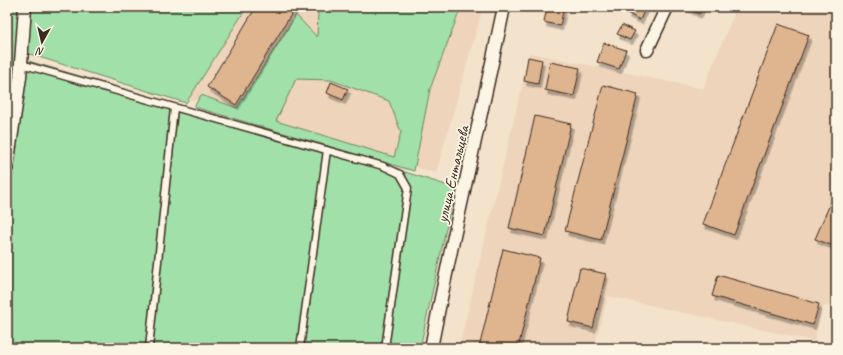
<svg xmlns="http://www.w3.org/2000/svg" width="843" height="355" viewBox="0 0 843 355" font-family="Caveat,sans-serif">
	<defs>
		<filter id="shadow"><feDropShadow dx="2.5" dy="4.5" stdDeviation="0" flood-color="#0004"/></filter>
	</defs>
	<rect width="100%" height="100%" fill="#f3e2cc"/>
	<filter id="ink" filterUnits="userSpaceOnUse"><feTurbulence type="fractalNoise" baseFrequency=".025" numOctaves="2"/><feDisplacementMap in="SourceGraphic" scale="8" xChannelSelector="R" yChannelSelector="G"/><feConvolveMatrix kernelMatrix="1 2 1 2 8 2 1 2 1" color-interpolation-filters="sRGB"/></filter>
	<g filter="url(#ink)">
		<!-- built -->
		<path fill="#edd4ba" d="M 85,7 L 483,7 L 436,173 L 55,58 Z
			M 737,7 L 836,7 L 836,303 L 822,307 L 814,341 L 608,296 L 594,348 L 459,348 L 530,53 L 703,89 Z"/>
		<!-- green -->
		<path fill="#a1e0a9" stroke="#6e8564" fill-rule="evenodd" d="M 7,7 L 24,7 L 18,58 L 383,165 L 455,188 L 420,348 L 7,348 Z
			M 29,7 L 247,7 L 186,103 L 23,52 Z
			M 321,7 L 461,7 L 430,89 L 414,171 L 194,107 L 201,95 L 237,108 L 296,15 L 317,37 L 318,12 ZM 296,79 L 331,80 L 389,101 L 401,132 L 394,157 L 276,121 Z"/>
		<!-- building -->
		<path fill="#dfb590" stroke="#3b2a1e" filter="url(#shadow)" d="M 256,7 L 295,8 L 236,105 L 207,87 Z
			M 547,7 L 564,7 L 560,26 L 544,22 Z
			M 630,7 L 641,7 L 645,9 L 640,20 L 627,13 Z
			M 685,7 L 702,7 L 699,14 Z
			M 778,24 L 809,35 L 734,235 L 703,224 Z
			M 622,25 L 635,31 L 630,40 L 617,34 Z
			M 604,43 L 626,50 L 619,69 L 597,62 Z
			M 528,57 L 542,60 L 538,84 L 524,81 Z
			M 550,62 L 580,68 L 574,96 L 545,90 Z
			M 331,82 L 348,89 L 343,100 L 327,93 Z
			M 603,85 L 638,94 L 601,240 L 565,231 Z
			M 535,116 L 571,124 L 545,236 L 509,228 Z
			M 836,190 L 836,247 L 815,239 Z
			M 503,249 L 540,258 L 518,348 L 479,348 Z
			M 580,268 L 606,274 L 593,328 L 568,322 Z
			M 718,275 L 819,304 L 813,325 L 712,296 Z"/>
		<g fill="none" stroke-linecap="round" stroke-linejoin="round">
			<defs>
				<path id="service" d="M 21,64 L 383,166 L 400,174 L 408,188 L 385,348
					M 149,348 L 174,108
					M 300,348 L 327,150"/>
				<path id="minor" d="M 647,50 L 667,7
					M 7,167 L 20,77 L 25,7
					M 431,348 C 453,234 480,121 504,7"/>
			</defs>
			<!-- service casing -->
			<use href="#service" stroke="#3b2a1e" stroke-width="9"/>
			<!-- minor casing -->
			<use href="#minor" stroke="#3b2a1e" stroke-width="15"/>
			<!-- service -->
			<use href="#service" stroke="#fcf5e5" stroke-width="6"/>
			<!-- minor -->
			<use href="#minor" stroke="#fcf5e5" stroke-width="12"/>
		</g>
	</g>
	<g text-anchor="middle" stroke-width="3.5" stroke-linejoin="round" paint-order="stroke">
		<!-- street labels -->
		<g font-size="16" fill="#3b2a1e" stroke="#fcf5e5">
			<text transform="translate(452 174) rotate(-77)" y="6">улица Ентальцева</text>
		</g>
	</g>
	<!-- margin -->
	<rect width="843" height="355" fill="none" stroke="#fcf5e5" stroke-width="24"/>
	<rect x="12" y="12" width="819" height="331" fill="none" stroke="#3b2a1e" stroke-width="1.5" filter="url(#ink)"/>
	<!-- north arrow -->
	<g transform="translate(42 42) rotate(188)" stroke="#fcf5e5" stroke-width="3" paint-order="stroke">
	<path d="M0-3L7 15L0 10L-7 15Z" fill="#3b2a1e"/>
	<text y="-6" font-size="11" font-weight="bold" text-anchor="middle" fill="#3b2a1e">N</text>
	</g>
</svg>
